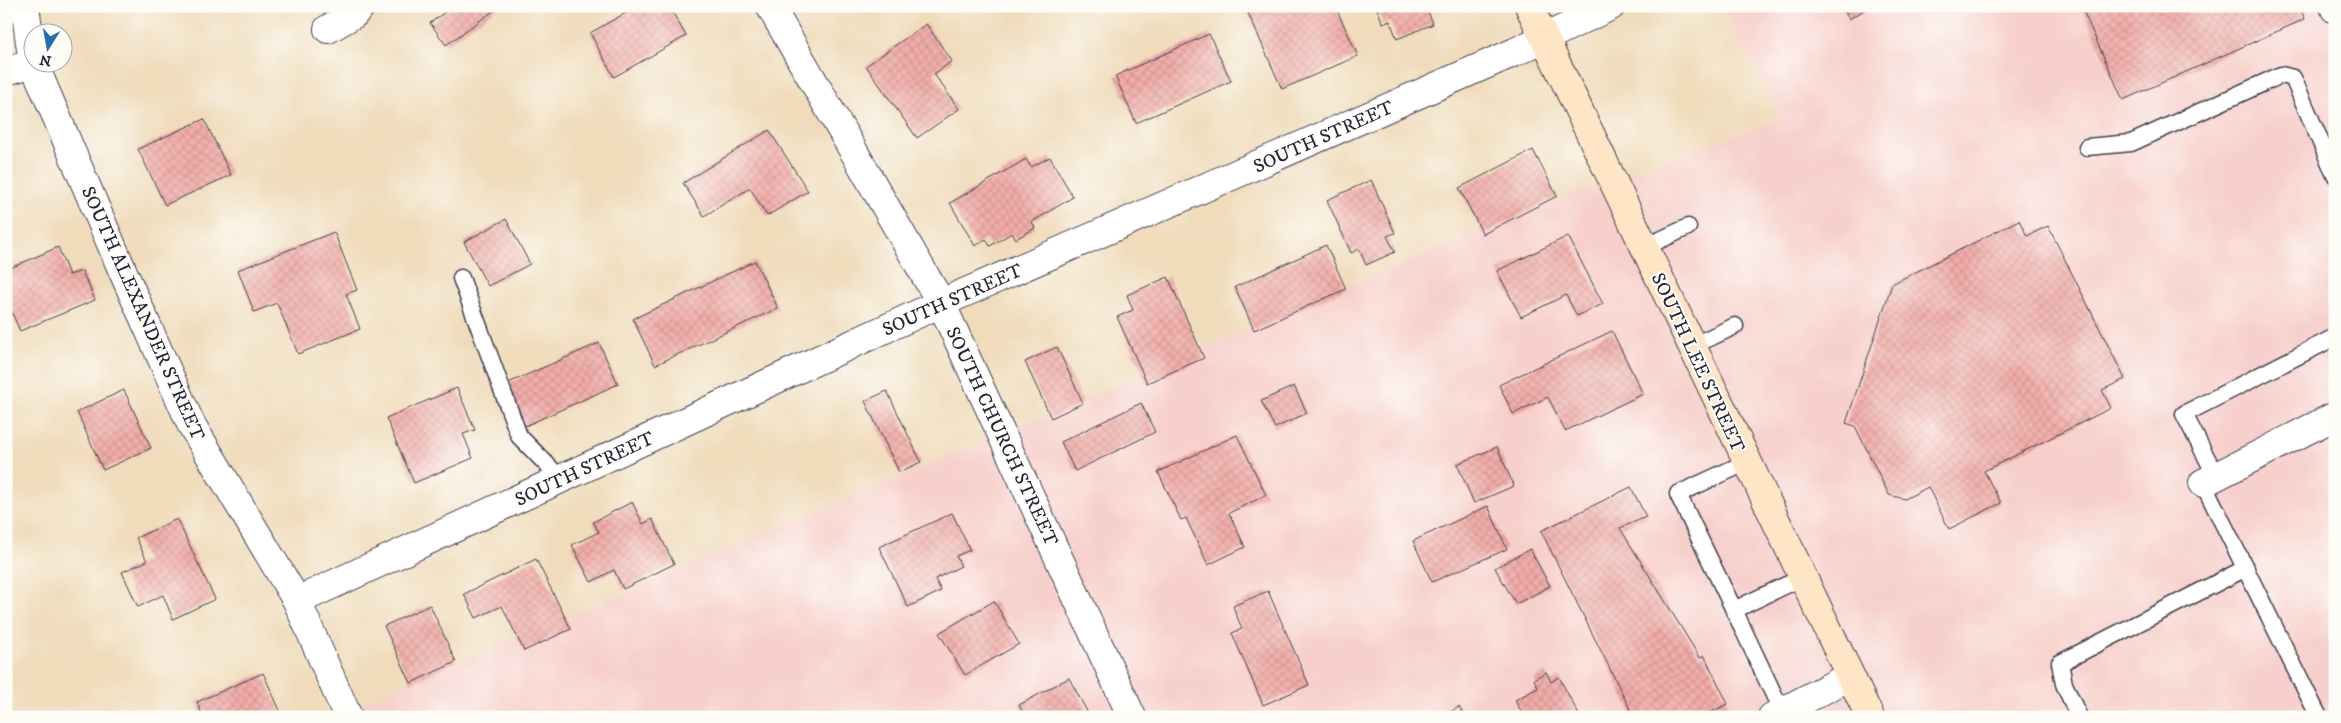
<svg xmlns="http://www.w3.org/2000/svg" width="2341" height="723" viewBox="0 0 2341 723" font-family="'IM FELL DW Pica',serif">
	<defs>
		<pattern id="building-cross-hatch" width="8" height="8" patternUnits="userSpaceOnUse" patternTransform="scale(1.25)"><rect width="8" height="8" fill="#f2ada9"/><path d="M0 0l8 8M0 8l8-8" fill="none" stroke="#cf9592"/></pattern>
	</defs>
	<rect width="100%" height="100%" fill="#fdfcf7"/>
	<filter id="ink" filterUnits="userSpaceOnUse"><feTurbulence type="fractalNoise" baseFrequency=".02" numOctaves="2"/><feDisplacementMap in="SourceGraphic" scale="10" xChannelSelector="R" yChannelSelector="G"/><feConvolveMatrix kernelMatrix="1 2 1 2 8 2 1 2 1" color-interpolation-filters="sRGB"/></filter>
	<filter id="wash" filterUnits="userSpaceOnUse"><feTurbulence type="fractalNoise" baseFrequency=".0096" numOctaves="4" result="noise"/><feDisplacementMap in="SourceGraphic" scale="20" xChannelSelector="R" yChannelSelector="G"/><feGaussianBlur stdDeviation="1.12" result="paint"/><feColorMatrix in="noise" values="0 0 0 0 0 0 0 0 0 0 0 0 0 0 0 0 0 1.4 0 .05"/><feComposite in="paint" operator="in"/></filter>
	<g filter="url(#wash)">
		<rect width="100%" height="100%" fill="#f0dcbb"/>
		<!-- built -->
		<path fill="#f7d0cb" d="M 1721,6 L 2335,6 L 2335,717 L 357,717 L 353,707 L 1530,210 L 1782,118 Z"/>
		<g id="blocks">
			<!-- building -->
			<path fill="url(#building-cross-hatch)" d="M 453,6 L 500,6 L 446,45 L 430,23 Z
				M 638,6 L 669,6 L 686,36 L 614,77 L 590,33 Z
				M 1245,6 L 1335,6 L 1358,56 L 1282,89 Z
				M 1376,6 L 1426,6 L 1433,24 L 1397,39 L 1390,21 L 1383,24 Z
				M 1842,6 L 1871,6 L 1849,19 Z
				M 2081,6 L 2299,6 L 2305,19 L 2123,100 Z
				M 926,24 L 952,61 L 934,74 L 959,109 L 917,138 L 866,66 Z
				M 1209,34 L 1231,81 L 1136,123 L 1115,76 Z
				M 204,119 L 231,175 L 165,205 L 138,149 Z
				M 769,130 L 808,191 L 767,216 L 750,188 L 704,216 L 683,183 Z
				M 1533,150 L 1557,196 L 1483,234 L 1459,188 Z
				M 1050,157 L 1073,197 L 1032,222 L 1035,228 L 1016,239 L 1012,233 L 990,246 L 986,239 L 975,246 L 950,203 L 1026,159 L 1031,167 Z
				M 1371,180 L 1395,233 L 1387,236 L 1395,252 L 1366,265 L 1359,249 L 1351,253 L 1327,200 Z
				M 506,219 L 530,264 L 488,286 L 464,242 Z
				M 2019,220 L 2027,236 L 2048,226 L 2125,379 L 2102,390 L 2111,408 L 1984,471 L 2001,503 L 1949,529 L 1928,487 L 1905,499 L 1889,495 L 1855,426 L 1846,423 L 1892,284 Z
				M 334,232 L 357,290 L 346,294 L 360,329 L 298,354 L 277,303 L 254,312 L 238,270 Z
				M 1568,236 L 1603,304 L 1577,316 L 1566,295 L 1521,317 L 1497,271 Z
				M 1326,245 L 1346,289 L 1254,330 L 1235,287 Z
				M 58,247 L 69,275 L 82,271 L 95,300 L 20,331 L 6,300 L 6,270 Z
				M 755,261 L 778,308 L 655,365 L 633,319 Z
				M 1168,277 L 1204,358 L 1147,383 L 1117,317 L 1133,310 L 1127,295 Z
				M 1612,331 L 1643,394 L 1565,431 L 1548,397 L 1513,414 L 1499,385 Z
				M 599,343 L 618,384 L 525,426 L 506,384 Z
				M 1057,347 L 1083,403 L 1051,418 L 1025,362 Z
				M 1294,386 L 1307,413 L 1275,428 L 1261,401 Z
				M 457,388 L 475,430 L 463,434 L 473,458 L 414,483 L 386,418 Z
				M 124,390 L 151,448 L 103,470 L 77,412 Z
				M 887,391 L 921,462 L 899,472 L 865,401 Z
				M 1141,403 L 1155,432 L 1075,471 L 1061,442 Z
				M 1237,435 L 1266,495 L 1229,513 L 1245,547 L 1208,565 L 1186,518 L 1181,520 L 1158,472 Z
				M 1497,447 L 1514,486 L 1474,503 L 1457,464 Z
				M 1631,487 L 1646,517 L 1620,528 L 1700,658 L 1704,655 L 1728,704 L 1701,717 L 1634,717 L 1541,531 Z
				M 632,502 L 643,524 L 652,519 L 674,564 L 623,589 L 614,570 L 591,582 L 572,545 L 599,532 L 593,522 Z
				M 1488,506 L 1507,549 L 1432,582 L 1413,541 Z
				M 952,513 L 970,550 L 956,556 L 961,566 L 935,579 L 941,591 L 908,607 L 879,547 Z
				M 177,519 L 215,599 L 173,619 L 163,595 L 138,607 L 122,572 L 147,561 L 136,538 Z
				M 1530,549 L 1550,586 L 1516,604 L 1495,568 Z
				M 536,559 L 571,629 L 524,651 L 502,606 L 476,618 L 464,594 Z
				M 1268,591 L 1309,685 L 1263,705 L 1232,633 L 1242,629 L 1233,606 Z
				M 994,601 L 1019,644 L 965,675 L 939,633 Z
				M 430,605 L 456,662 L 411,683 L 384,626 Z
				M 1546,672 L 1551,682 L 1559,677 L 1580,717 L 1524,717 L 1515,700 L 1538,688 L 1534,679 Z
				M 263,673 L 283,717 L 203,717 L 197,702 Z
				M 1069,678 L 1090,717 L 1025,717 L 1019,705 Z
				M 1459,707 L 1465,717 L 1441,717 Z"/>
		</g>
	</g>
	<g filter="url(#ink)">
		<use href="#blocks" fill-opacity="0" stroke="#413e4e" stroke-width="1"/>
		<g fill="none" stroke-linecap="round" stroke-linejoin="round">
			<defs>
				<path id="lane" d="M 2087,147 L 2131,143 L 2281,75 L 2293,78 L 2335,175
					M 1645,247 L 1688,227
					M 461,278 L 519,436 L 561,479
					M 1692,346 L 1735,326
					M 1747,462 L 1678,494 L 1734,610 L 1803,577
					M 2216,476 L 2184,414 L 2335,337
					M 2203,483 L 2319,717
					M 1734,610 L 1782,712
					M 2079,717 L 2064,684 L 2060,663 L 2246,568"/>
				<path id="street" d="M 25,6 L 32,57
					M 770,6 L 941,303 L 1132,717
					M 2334,6 L 2335,9
					M 328,29 L 354,14 L 361,6
					M 33,62 L 124,274 L 191,424 L 297,601 L 348,717
					M 6,71 L 33,63
					M 2203,483 L 2335,416
					M 297,601 L 941,303 L 1515,52 L 1611,6
					M 1772,717 L 1850,676"/>
				<path id="secondary" d="M 1529,6 L 1870,717"/>
			</defs>
			<!-- lane casing -->
			<use href="#lane" stroke="#413e4e" stroke-width="19"/>
			<!-- street casing -->
			<use href="#street" stroke="#413e4e" stroke-width="30"/>
			<!-- secondary casing -->
			<use href="#secondary" stroke="#413e4e" stroke-width="30"/>
			<!-- lane -->
			<use href="#lane" stroke="#fff" stroke-width="16"/>
			<!-- street -->
			<use href="#street" stroke="#fff" stroke-width="28"/>
			<!-- secondary -->
			<use href="#secondary" stroke="#fee5c5" stroke-width="28"/>
		</g>
	</g>
	<g text-anchor="middle" stroke-width="4.5" stroke-linejoin="round" paint-order="stroke">
		<!-- street labels -->
		<g font-size="19" fill="#22223b" stroke="#fdfcf7">
			<text transform="translate(1323 136) rotate(-24)" y="7">SOUTH STREET</text>
			<text transform="translate(952 299) rotate(-24)" y="7">SOUTH STREET</text>
			<text transform="translate(144 313) rotate(66)" y="7">SOUTH ALEXANDER STREET</text>
			<text transform="translate(1699 362) rotate(65)" y="7">SOUTH LEE STREET</text>
			<text transform="translate(1003 436) rotate(65)" y="7">SOUTH CHURCH STREET</text>
			<text transform="translate(584 468) rotate(-25)" y="7">SOUTH STREET</text>
		</g>
	</g>
	<!-- margin -->
	<rect width="2341" height="723" fill="none" stroke="#fdfcf7" stroke-width="25"/>
	<!-- north arrow -->
	<g transform="translate(48 48) rotate(191)"><circle r="24" fill="#fdfcf7" stroke="#a5a5ac"/>
	<path d="M0-4L9 19L0 12L-9 19Z" fill="#1f6fb2"/>
	<text y="-8" font-size="14" font-weight="bold" text-anchor="middle" fill="#22223b">N</text>
	</g>
</svg>
